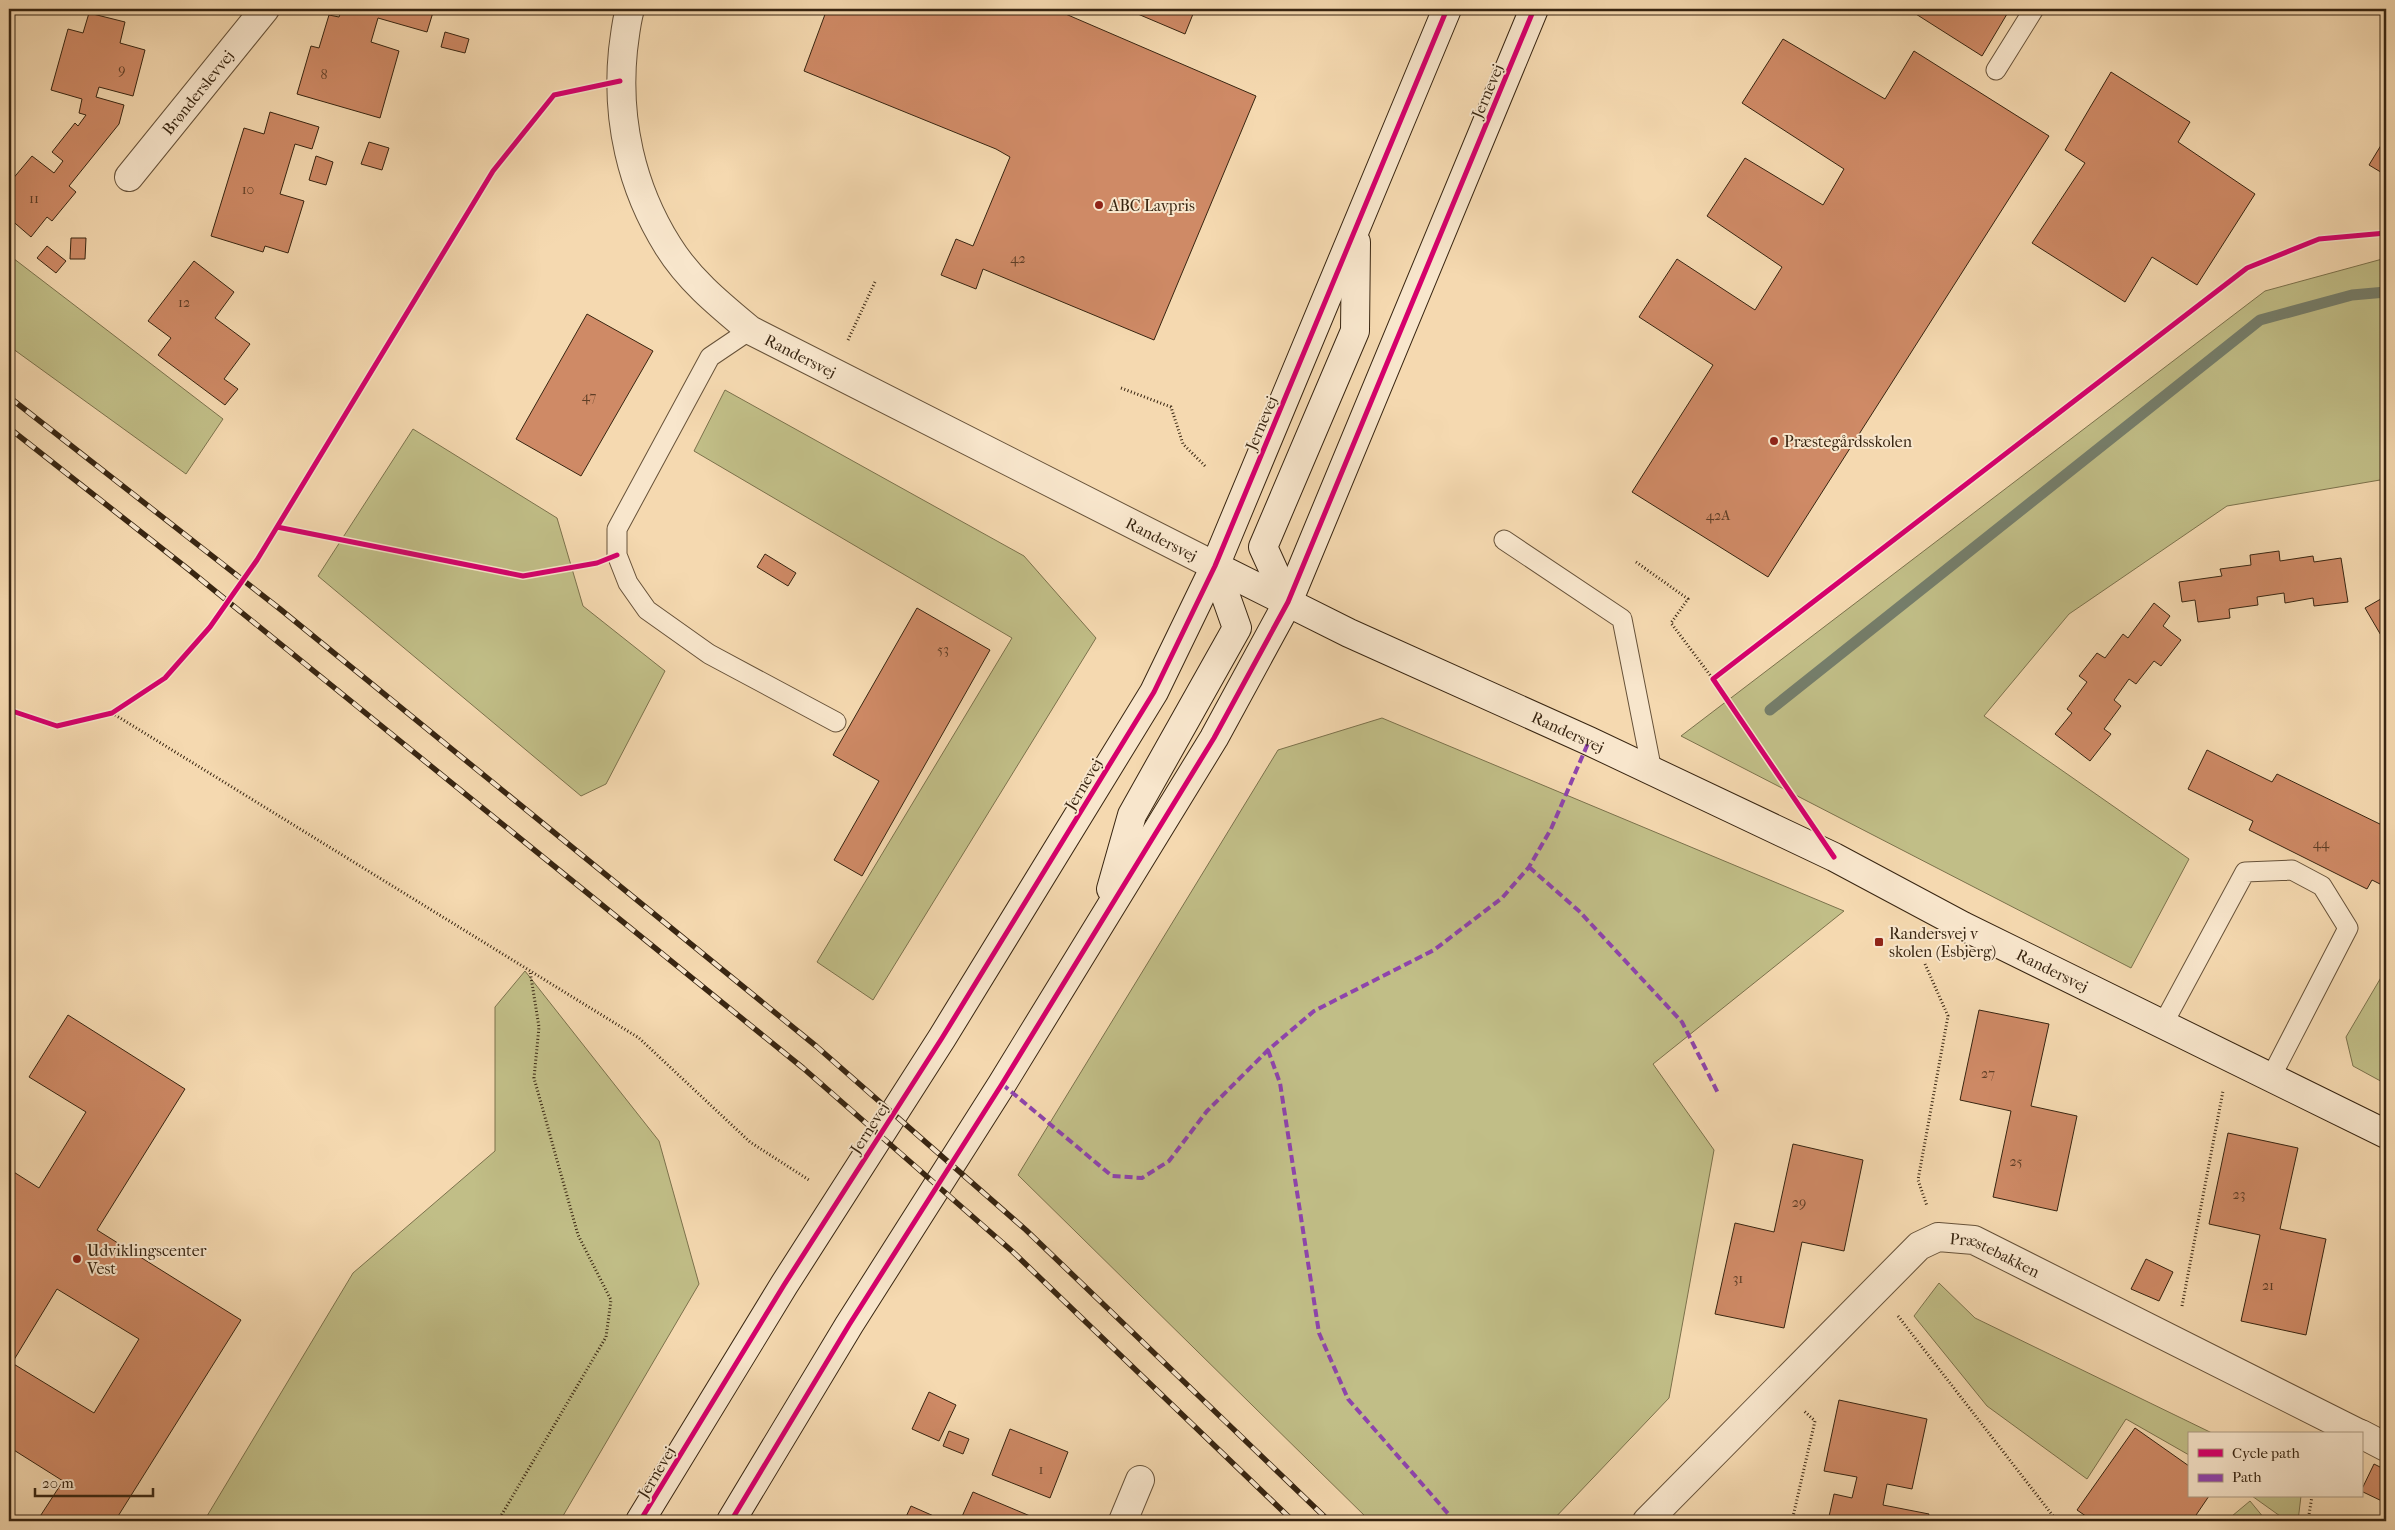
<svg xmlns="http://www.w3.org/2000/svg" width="2395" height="1530" viewBox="0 0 2395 1530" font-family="'IM FELL French Canon',serif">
	<rect width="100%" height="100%" fill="#f5d9b0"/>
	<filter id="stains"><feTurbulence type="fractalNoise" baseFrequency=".004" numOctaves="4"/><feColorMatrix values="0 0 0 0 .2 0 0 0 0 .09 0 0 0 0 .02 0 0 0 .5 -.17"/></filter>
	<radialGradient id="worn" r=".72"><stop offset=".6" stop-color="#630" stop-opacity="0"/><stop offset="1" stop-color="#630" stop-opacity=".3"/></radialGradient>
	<!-- green -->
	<path fill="#c1be87" stroke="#7c724c" d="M 9,255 L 223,419 L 186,474 L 9,346 Z
		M 2386,258 L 2386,479 L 2227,506 L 2069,614 L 1984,716 L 2189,859 L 2131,968 L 1681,736 L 2265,291 Z
		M 725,390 L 1024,556 L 1096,638 L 873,1000 L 817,962 L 1012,638 L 694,451 Z
		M 413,429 L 557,518 L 583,606 L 665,671 L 606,784 L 581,796 L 318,576 Z
		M 1382,718 L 1844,911 L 1653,1064 L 1714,1150 L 1669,1398 L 1552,1521 L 1370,1521 L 1018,1175 L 1278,750 Z
		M 2386,969 L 2386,1084 L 2353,1066 L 2346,1037 Z
		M 525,971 L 659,1141 L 699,1284 L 560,1521 L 204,1521 L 353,1273 L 495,1151 L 495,1007 Z
		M 1939,1283 L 1975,1318 L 2214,1434 L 2189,1434 L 2189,1455 L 2126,1419 L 2087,1479 L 1987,1406 L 1914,1316 Z
		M 2252,1496 L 2301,1496 L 2298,1521 L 2287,1521 Z
		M 2250,1501 L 2264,1518 L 2260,1521 L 2226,1521 Z"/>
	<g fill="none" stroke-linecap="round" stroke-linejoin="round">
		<!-- stream -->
		<path stroke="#757e6b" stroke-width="11" d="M 1770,710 L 2260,320 L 2352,295 L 2386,292"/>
	</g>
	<!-- building -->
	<path fill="#cf8a66" stroke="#382511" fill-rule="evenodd" d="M 9,9 L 15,9 L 9,27 Z
		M 342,9 L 434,9 L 427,32 L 378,18 L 371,42 L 399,51 L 380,118 L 297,94 L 311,46 L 319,48 L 329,15 L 339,17 Z
		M 467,9 L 487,9 L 485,14 Z
		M 827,9 L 1054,9 L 1256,96 L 1154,340 L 983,269 L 976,289 L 941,275 L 956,239 L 973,246 L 1010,157 L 996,149 L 804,71 Z
		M 1126,9 L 1195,9 L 1185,34 Z
		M 1908,9 L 2010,9 L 1982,56 Z
		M 89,13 L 125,22 L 120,43 L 145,50 L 133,96 L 99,87 L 96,97 L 124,105 L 119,124 L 69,186 L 76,192 L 52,221 L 47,217 L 31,237 L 9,218 L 9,179 L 11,181 L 32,156 L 54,173 L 63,161 L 52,152 L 75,123 L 78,126 L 86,115 L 79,113 L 82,99 L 51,90 L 68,29 L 83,33 Z
		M 445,32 L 469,39 L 465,53 L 441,47 Z
		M 1783,39 L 1885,99 L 1914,51 L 2049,136 L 1768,577 L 1632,492 L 1713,365 L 1639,317 L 1677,259 L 1755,310 L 1782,267 L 1707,216 L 1745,158 L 1823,205 L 1844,169 L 1742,103 Z
		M 2111,72 L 2190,122 L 2178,142 L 2255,194 L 2197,285 L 2152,257 L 2125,302 L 2032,243 L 2085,163 L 2065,150 Z
		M 270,112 L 319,127 L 312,149 L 295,144 L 280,194 L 304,201 L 288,253 L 265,246 L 263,252 L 211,236 L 244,128 L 264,134 Z
		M 2386,137 L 2386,171 L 2384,174 L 2369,165 Z
		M 369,142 L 389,148 L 382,170 L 361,164 Z
		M 316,156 L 333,162 L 326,185 L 309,180 Z
		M 71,238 L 86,238 L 85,259 L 70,259 Z
		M 47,246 L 66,261 L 56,273 L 37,258 Z
		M 194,261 L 234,292 L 215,318 L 250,344 L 224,379 L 238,389 L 225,405 L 158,355 L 171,338 L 148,321 Z
		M 587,314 L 653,351 L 581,476 L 516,439 Z
		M 2279,551 L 2280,561 L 2313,556 L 2314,562 L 2341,558 L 2348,602 L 2314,606 L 2313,598 L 2285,603 L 2284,593 L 2257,597 L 2258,605 L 2229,609 L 2230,618 L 2198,622 L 2195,600 L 2182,602 L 2179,582 L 2222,576 L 2220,569 L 2251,565 L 2250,555 Z
		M 765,554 L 796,573 L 788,586 L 757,567 Z
		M 2386,596 L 2386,635 L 2382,637 L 2365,608 Z
		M 2154,603 L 2170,616 L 2163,626 L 2181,640 L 2161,666 L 2154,661 L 2136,684 L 2129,679 L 2114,700 L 2121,706 L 2104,729 L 2111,734 L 2090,761 L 2055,734 L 2072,713 L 2067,709 L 2087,682 L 2079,676 L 2097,653 L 2105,658 L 2123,634 L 2128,638 Z
		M 917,608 L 990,650 L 862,876 L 834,860 L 879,781 L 833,755 Z
		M 2207,750 L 2272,782 L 2277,774 L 2386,827 L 2386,887 L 2372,880 L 2367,889 L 2249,830 L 2253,821 L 2188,789 Z
		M 1979,1010 L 2049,1024 L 2031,1106 L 2077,1116 L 2057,1211 L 1993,1197 L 2011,1111 L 1960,1100 Z
		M 68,1015 L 185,1089 L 97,1230 L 241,1320 L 115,1521 L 37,1521 L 63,1481 L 9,1447 L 9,1169 L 39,1188 L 86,1112 L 29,1077 ZM 57,1289 L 139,1339 L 94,1413 L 12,1363 Z
		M 2228,1133 L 2298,1148 L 2280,1229 L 2326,1239 L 2306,1335 L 2241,1321 L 2260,1235 L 2209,1224 Z
		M 1793,1144 L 1863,1160 L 1844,1251 L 1802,1242 L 1784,1328 L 1715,1314 L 1735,1223 L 1774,1232 Z
		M 2146,1259 L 2173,1272 L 2159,1301 L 2131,1289 Z
		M 929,1392 L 956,1405 L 939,1441 L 912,1429 Z
		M 1839,1400 L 1927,1419 L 1912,1489 L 1887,1484 L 1883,1505 L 1929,1514 L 1927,1521 L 1828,1521 L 1834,1494 L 1852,1498 L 1857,1477 L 1824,1471 Z
		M 2135,1428 L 2189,1466 L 2189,1496 L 2209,1496 L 2192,1521 L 2093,1521 L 2077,1510 Z
		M 1010,1429 L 1068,1452 L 1050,1498 L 992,1475 Z
		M 949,1431 L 969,1439 L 963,1454 L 943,1446 Z
		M 2374,1464 L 2386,1470 L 2386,1503 L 2361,1491 Z
		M 973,1492 L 1042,1521 L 960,1521 Z
		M 911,1506 L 945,1521 L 904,1521 Z"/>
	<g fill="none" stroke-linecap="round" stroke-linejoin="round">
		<defs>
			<path id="lane" d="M 1996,70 L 2034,9
				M 750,330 L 710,357 L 617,529 L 617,555 L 628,583 L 647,610 L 709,654 L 836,722
				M 1504,540 L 1622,619 L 1652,771
				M 2163,1024 L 2245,872 L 2292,870 L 2322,886 L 2348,928 L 2271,1077"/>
			<g id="street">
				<path id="s1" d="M 630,9 C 626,22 625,36 623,50 C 616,119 631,187 668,246 C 689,280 720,305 750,330 L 1215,566"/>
				<path id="s2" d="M 129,177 L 265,9"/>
				<path d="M 2361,1434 L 2386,1447"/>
				<path d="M 1123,1521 L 1140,1480"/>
				<path id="s3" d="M 1647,1521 L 1919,1246 L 1938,1237 L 1974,1240 L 2360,1434"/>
			</g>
			<g id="secondary">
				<path id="s4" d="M 1215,566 L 1349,633 L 1589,741 L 1834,857 L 1963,926 L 2386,1134"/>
				<path d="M 1288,602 L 1263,547 L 1355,331 L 1356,242"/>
				<path d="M 1111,889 L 1132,815 L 1237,628 L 1215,566"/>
				<path d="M 640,1521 L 784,1285 L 942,1038 L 1154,692 L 1215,566 L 1447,9"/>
				<path d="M 731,1521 L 849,1325 L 1002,1084 L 1214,738 L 1288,602 L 1534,9"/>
			</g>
		</defs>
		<!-- lane casing -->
		<use href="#lane" stroke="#675239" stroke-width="21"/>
		<!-- street casing -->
		<use href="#street" stroke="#675239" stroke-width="30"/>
		<!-- secondary casing -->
		<use href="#secondary" stroke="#382511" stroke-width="30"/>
		<!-- path -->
		<path stroke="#382511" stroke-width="3" stroke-dasharray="1 2.5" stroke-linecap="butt" d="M 848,340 L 875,282
			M 1121,388 L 1171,407 L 1183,444 L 1205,466
			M 1636,562 L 1688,599 L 1671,623 L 1713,679
			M 112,713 L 639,1038 L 750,1142 L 809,1180
			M 1925,964 L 1948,1016 L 1918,1180 L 1927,1206
			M 2182,1306 L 2223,1091
			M 1898,1316 L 2057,1521
			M 498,1521 L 606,1337 L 611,1300 L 578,1235 L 534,1078 L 539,1027 L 530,971
			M 1792,1521 L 1815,1421 L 1803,1410
			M 2308,1521 L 2312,1496"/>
		<!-- lane -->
		<use href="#lane" stroke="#f8e6cc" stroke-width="19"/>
		<!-- street -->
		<use href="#street" stroke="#f8e6cc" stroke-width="28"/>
		<!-- secondary -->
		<use href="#secondary" stroke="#f8e6cc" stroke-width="28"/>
		<defs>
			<path id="rail" d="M 9,397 L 280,609 L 816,1046 L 1026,1230 L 1329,1521
				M 9,428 L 188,569 L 803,1068 L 1013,1252 L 1293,1521"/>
		</defs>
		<!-- rail casing -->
		<use href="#rail" stroke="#382511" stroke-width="5.5"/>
		<!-- rail -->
		<use href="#rail" stroke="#f8e6cc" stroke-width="4" stroke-dasharray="11" stroke-linecap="butt"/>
		<!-- quiet -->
		<path stroke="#8e44ad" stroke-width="4" stroke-dasharray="8 4" stroke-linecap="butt" d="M 1529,867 L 1579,911 L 1682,1022 L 1719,1095
			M 1268,1050 L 1280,1083 L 1319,1333 L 1348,1399 L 1451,1517 L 1457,1521
			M 1002,1084 L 1112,1176 L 1142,1178 L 1169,1161 L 1207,1111 L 1268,1050 L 1314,1011 L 1434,950 L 1502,898 L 1529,867 L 1551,829 L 1589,741"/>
		<defs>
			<path id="cycleway" d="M 277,527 L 523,576 L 597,563 L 617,555
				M 9,710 L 57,726 L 112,713 L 165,678 L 210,627 L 257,560 L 493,171 L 554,95 L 620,81
				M 1834,857 L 1713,679 L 2247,268 L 2319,239 L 2386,233
				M 640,1521 L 784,1285 L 942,1038 L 1154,692 L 1215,566 L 1447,9
				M 731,1521 L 849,1325 L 1002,1084 L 1214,738 L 1288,602 L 1534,9"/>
		</defs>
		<!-- cycleway casing -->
		<use href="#cycleway" stroke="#f8e6cc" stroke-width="8"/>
		<!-- cycleway -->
		<use href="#cycleway" stroke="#d6006c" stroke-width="5"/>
	</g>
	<!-- markers -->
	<g fill="#8f2418" stroke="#f8e6cc" stroke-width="2">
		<circle cx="1099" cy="205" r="5"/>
		<circle cx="1774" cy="441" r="5"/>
		<rect x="1874" y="937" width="10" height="10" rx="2.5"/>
		<circle cx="77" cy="1259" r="5"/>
	</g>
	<g text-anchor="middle" stroke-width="4" stroke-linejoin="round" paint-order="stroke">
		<!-- number labels -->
		<g font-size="14" fill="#5e3e26">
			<text x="122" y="74">9</text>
			<text x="324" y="79">8</text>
			<text x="248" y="194">10</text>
			<text x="34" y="203">11</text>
			<text x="1018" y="263">42</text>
			<text x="184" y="307">12</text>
			<text x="589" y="401">47</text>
			<text x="1718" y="520">42A</text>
			<text x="943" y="654">53</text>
			<text x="2321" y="848">44</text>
			<text x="1988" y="1078">27</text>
			<text x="2016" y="1166">25</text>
			<text x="2239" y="1199">23</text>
			<text x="1799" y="1207">29</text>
			<text x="1738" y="1283">31</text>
			<text x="2268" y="1290">21</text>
			<text x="1041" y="1474">1</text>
		</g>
		<!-- street labels -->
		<g font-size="16" fill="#382511" stroke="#f8e6cc">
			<text transform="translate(1487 91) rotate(-67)" y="6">Jernevej</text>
			<text dy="6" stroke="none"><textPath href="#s2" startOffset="109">Brønderslevvej</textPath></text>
			<text dy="6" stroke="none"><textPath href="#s1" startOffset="421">Randersvej</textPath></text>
			<text transform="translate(1261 423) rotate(-67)" y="6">Jernevej</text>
			<text dy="6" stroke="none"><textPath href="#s1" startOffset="826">Randersvej</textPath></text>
			<text dy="6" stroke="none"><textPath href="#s4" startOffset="390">Randersvej</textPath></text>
			<text transform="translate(1083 784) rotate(-59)" y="6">Jernevej</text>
			<text dy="6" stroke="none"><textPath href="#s4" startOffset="930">Randersvej</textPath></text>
			<text transform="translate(869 1128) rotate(-57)" y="6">Jernevej</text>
			<text dy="6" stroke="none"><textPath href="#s3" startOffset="468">Præstebakken</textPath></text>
			<text transform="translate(656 1472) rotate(-59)" y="6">Jernevej</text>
		</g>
		<!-- poi labels -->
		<g font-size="16" fill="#382511" stroke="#f8e6cc" text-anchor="start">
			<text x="1109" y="211">ABC Lavpris</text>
			<text x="1784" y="447">Præstegårdsskolen</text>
			<text x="1889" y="939">Randersvej v<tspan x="1889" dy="18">skolen (Esbjerg)</tspan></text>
			<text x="87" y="1256">Udviklingscenter<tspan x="87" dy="18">Vest</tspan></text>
		</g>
	</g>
	<!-- margin -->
	<rect width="2395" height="1530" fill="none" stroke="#f5d9b0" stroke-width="30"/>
	<rect x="10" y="10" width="2375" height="1510" fill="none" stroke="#382511" stroke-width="2.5"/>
	<rect x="15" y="15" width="2365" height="1500" fill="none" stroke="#382511"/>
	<!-- legend -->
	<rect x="2188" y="1432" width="175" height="65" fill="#f8e6cc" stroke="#ab9981"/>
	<rect x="2198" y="1449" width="25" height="8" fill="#d6006c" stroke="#ab9981"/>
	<text x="2232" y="1458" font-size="15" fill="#382511">Cycle path</text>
	<rect x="2198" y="1474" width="25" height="8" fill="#8e44ad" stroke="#ab9981"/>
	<text x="2232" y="1482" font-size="15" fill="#382511">Path</text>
	<!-- scale -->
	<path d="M35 1488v8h118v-8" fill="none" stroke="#382511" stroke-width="2.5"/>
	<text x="42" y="1488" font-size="15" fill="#382511" stroke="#f8e6cc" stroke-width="4" paint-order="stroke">20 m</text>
	<rect width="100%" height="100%" filter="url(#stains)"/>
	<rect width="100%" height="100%" fill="url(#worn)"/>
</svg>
